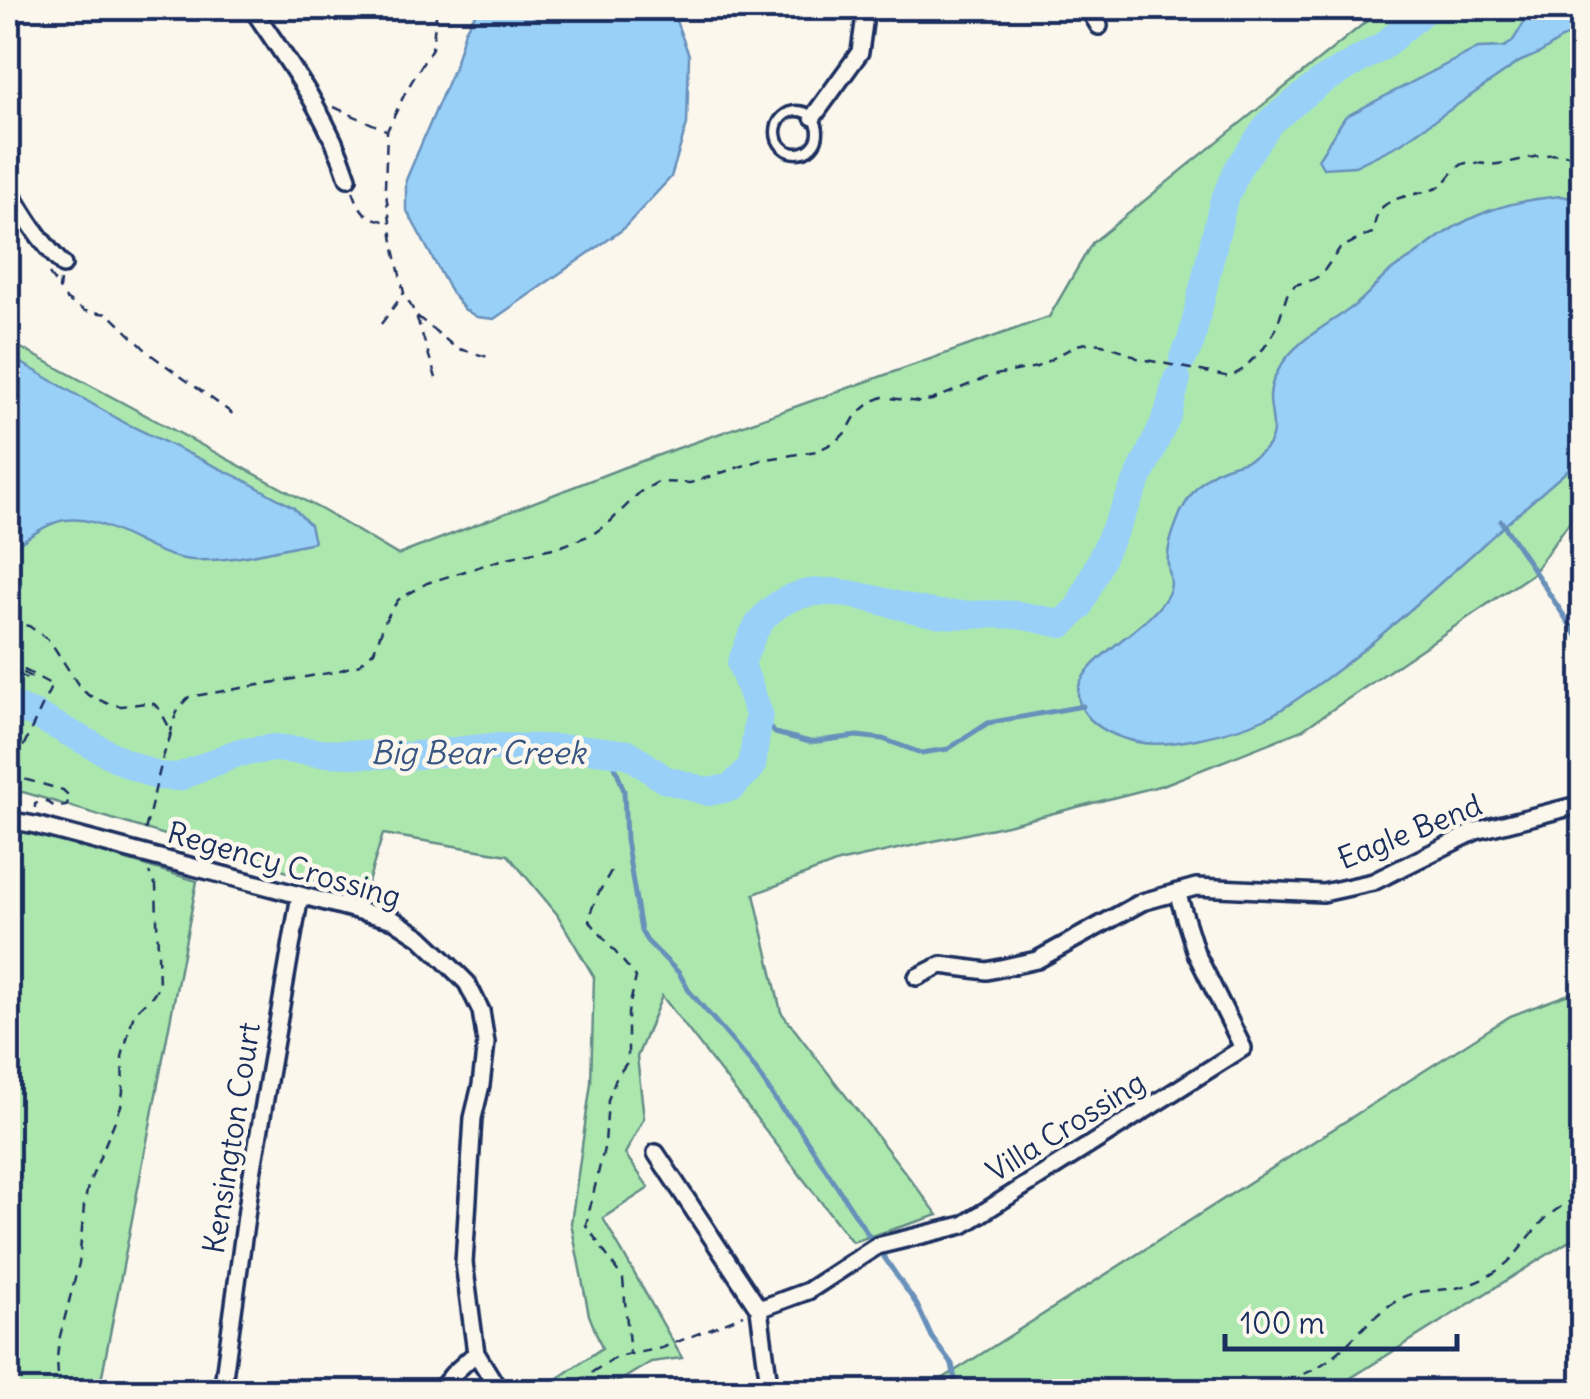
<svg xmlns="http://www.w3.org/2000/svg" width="1590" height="1399" viewBox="0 0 1590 1399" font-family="Delius,sans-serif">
	<rect width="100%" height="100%" fill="#fbf7ec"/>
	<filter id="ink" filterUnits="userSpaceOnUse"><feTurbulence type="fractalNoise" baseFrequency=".01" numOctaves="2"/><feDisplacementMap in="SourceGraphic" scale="20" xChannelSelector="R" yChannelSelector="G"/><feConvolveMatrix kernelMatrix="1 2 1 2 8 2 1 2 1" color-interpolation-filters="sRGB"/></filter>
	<g filter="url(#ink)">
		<!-- green -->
		<path fill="#ace8ae" stroke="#648c86" stroke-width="2.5" d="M 1383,8 L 1582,8 L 1582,504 L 1532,574 L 1302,730 L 1163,785 L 1007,825 L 838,862 L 754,894 L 781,1012 L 938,1215 L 852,1242 L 662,996 L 637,1057 L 644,1118 L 625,1154 L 649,1188 L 603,1218 L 682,1358 L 651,1362 L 603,1391 L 539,1391 L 602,1348 L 589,1315 L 571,1223 L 591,1083 L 594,977 L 557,914 L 508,855 L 383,834 L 364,895 L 23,792 L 8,795 L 8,341 L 324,511 L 398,555 L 622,468 L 1049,317 L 1092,243 Z
			M 8,827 L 16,827 L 197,881 L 99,1391 L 8,1392 Z
			M 1582,989 L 1582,1233 L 1330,1391 L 937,1391 L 942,1379 L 1510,1016 Z"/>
		<!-- water -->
		<path fill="#99d0f8" stroke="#6790ba" stroke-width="2.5" d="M 479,8 L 671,8 L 689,55 L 687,124 L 671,177 L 622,230 L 494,319 L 477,317 L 464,309 L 451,292 L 406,209 L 406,180 L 455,65 L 465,30 Z
			M 1533,8 L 1582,8 L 1582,32 C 1561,35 1555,45 1538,54 C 1526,60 1518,60 1508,70 L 1400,144 L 1355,166 L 1323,168 L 1318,159 L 1345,117 L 1478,48 L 1504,47 L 1512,42 Z
			M 1561,196 L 1582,200 L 1582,458 C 1540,494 1498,531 1457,568 C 1416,605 1375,642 1331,675 C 1310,690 1290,706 1268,717 C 1245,728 1220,734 1196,739 C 1167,745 1142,747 1115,735 C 1098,728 1077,713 1078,692 C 1079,660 1152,627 1168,594 C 1174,584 1169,576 1168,565 C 1166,549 1174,529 1180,514 C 1190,493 1204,475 1226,467 C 1241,462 1255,461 1266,448 C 1279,432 1270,416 1270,397 C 1270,388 1274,377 1279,369 C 1295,340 1328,325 1354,306 C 1366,297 1375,285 1386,275 C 1397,265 1412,258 1423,249 C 1466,214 1507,201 1561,196 Z
			M 8,355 L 125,423 L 244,480 L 293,507 L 310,525 L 314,542 C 274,550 234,562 192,560 C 145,557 101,506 54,523 C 38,529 22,542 8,551 Z"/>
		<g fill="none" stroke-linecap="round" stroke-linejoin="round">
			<!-- stream -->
			<path stroke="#6790ba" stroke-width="5" d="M 1501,521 L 1582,643
				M 759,714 L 775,733 L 810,742 L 857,736 L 883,739 L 921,753 L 948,749 L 988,723 L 1083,706
				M 610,752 L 624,791 L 626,840 L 641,931 L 647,941 L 679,973 L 689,991 L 752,1064 L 781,1108 L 797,1125 L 869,1236
				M 884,1257 L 917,1305 L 932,1337 L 952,1364 L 956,1384 L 953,1392"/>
			<!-- river -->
			<path stroke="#99d0f8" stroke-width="28" d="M 1183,358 L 1191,341 L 1223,203 L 1238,168 L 1271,121 L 1322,81 L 1383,46 L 1427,8
				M 8,704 L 36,715 L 126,763 L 157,776 L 179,777 L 237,753 L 275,748 L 322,753 L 409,756 L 492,747 L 587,749 L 629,754 L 664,779 L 709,792 L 732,787 L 752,766 L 759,714 L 741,664 C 747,648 753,629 765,616 C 813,566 883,608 940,614 C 966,616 992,613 1017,615 C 1032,617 1047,621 1062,624 L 1079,607 L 1168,414 L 1177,379"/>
			<defs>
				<path id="service" d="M776 132a21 21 0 1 1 42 0a21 21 0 1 1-42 0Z"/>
				<path id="minor" d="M 252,8 C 288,62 328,115 348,178
					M 1088,8 L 1099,26
					M 813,117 L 860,52 L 866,8
					M 8,187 C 24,216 40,241 63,265
					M 8,820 L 35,825 L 394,920 L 420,937 L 443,959 L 467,983 L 481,1011 L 486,1043 L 481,1085 L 473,1118 L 464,1263 L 476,1353 L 500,1392
					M 917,977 L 941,965 L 987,971 L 1037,960 L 1142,902 L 1196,887 L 1323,893 L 1373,882 L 1476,831 L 1582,804
					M 656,1153 L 759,1309 L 770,1392
					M 759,1309 L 808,1291 L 877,1246 L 963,1225 L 1243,1048 L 1196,953 L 1177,892
					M 222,1392 L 251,1180 L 300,895
					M 438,1392 L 453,1374 L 476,1353"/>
			</defs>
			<!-- service casing -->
			<use href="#service" stroke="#1b2f5e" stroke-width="15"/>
			<!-- minor casing -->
			<use href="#minor" stroke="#1b2f5e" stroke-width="22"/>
			<!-- path -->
			<path stroke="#1b2f5e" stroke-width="2.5" stroke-dasharray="10 8" stroke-linecap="butt" d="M 334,107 L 386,130
				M 353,191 C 361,213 365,218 389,222
				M 49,274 L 59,288
				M 60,281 L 59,289 L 67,300 L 85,311 L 109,314 L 150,354 L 237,417
				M 417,316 L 456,348 L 488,357
				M 381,324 L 404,293
				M 436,378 L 416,315 L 404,293 L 394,249 L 385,187 L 387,131 L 406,91 L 432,48 L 437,8
				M 8,621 L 29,626 L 50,641 L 79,686 L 88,695 L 111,705 L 122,706 L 146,703 L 154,704 L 160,710 L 169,727 L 170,737 L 163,757 L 144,835
				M 8,661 L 52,685 L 21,751 L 13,776 L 63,790 L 70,797 L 66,806 L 55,807 L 45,800 L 35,804 L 35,808
				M 8,663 L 32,678 L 30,681 L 8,668
				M 170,737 C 173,721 176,708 189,697 L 334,672 L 360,664 L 374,651 L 386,619 L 398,600 L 427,583 L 507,558 L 562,546 L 593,534 L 611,521 L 640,492 L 658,482 L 690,483 L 761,460 L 817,451 L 837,441 L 847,431 L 856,415 L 873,401 L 883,397 L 919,402 L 932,400 L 990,376 L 1037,367 L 1077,345 L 1087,343 L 1102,344 L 1127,352 L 1137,358 L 1230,377 L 1242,370 L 1264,348 L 1276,329 L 1287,295 L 1295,285 L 1312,280 L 1321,275 L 1340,248 L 1372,233 C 1375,224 1376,211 1385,205 C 1398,195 1422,194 1437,188 C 1449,183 1453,166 1466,163 C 1476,161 1487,166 1497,164 C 1526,161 1555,147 1582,159
				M 611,871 L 597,896 L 588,919 L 636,977 L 628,1013 L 628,1061 L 616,1078 L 608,1100 L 605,1144 L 586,1225 L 623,1279 L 630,1355
				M 59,1392 L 57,1358 L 59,1340 L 79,1263 L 84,1206 L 88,1186 L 121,1106 L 123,1091 L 122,1057 L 134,1013 L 152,996 L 159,986 L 156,886 L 149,872
				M 561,1392 L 616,1357 L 662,1348 L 744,1315
				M 1234,1392 C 1264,1381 1294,1383 1321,1365 C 1352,1346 1370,1313 1404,1297 C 1418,1290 1433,1291 1448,1289 C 1467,1287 1482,1281 1498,1270 C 1517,1257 1528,1236 1544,1220 C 1555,1209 1569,1202 1582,1194"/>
			<!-- service -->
			<use href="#service" stroke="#fbf7ec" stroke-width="8"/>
			<!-- minor -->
			<use href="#minor" stroke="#fbf7ec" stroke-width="15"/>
		</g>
	</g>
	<g text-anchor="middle" stroke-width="9" stroke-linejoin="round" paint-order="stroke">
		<!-- street labels -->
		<g font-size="30" fill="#1b2f5e" stroke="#fbf7ec">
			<text transform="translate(1410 832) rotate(-22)" y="10">Eagle Bend</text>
			<text transform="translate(284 865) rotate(16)" y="10">Regency Crossing</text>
			<text transform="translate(1066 1127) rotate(-32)" y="10">Villa Crossing</text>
			<text transform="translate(232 1138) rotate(-81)" y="10">Kensington Court</text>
		</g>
		<!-- water labels -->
		<g font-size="32" font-style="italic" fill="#3a5784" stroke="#fbf7ec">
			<text x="478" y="764">Big Bear Creek</text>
		</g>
	</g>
	<!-- margin -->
	<rect width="1590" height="1399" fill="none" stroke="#fbf7ec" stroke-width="40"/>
	<rect x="20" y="20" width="1550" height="1359" fill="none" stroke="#1b2f5e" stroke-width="4" filter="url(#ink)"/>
	<!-- scale -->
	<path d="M1225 1334v15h232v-15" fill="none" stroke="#1b2f5e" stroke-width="5"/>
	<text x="1240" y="1334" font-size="30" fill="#1b2f5e" stroke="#fbf7ec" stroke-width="8" paint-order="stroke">100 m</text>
</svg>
